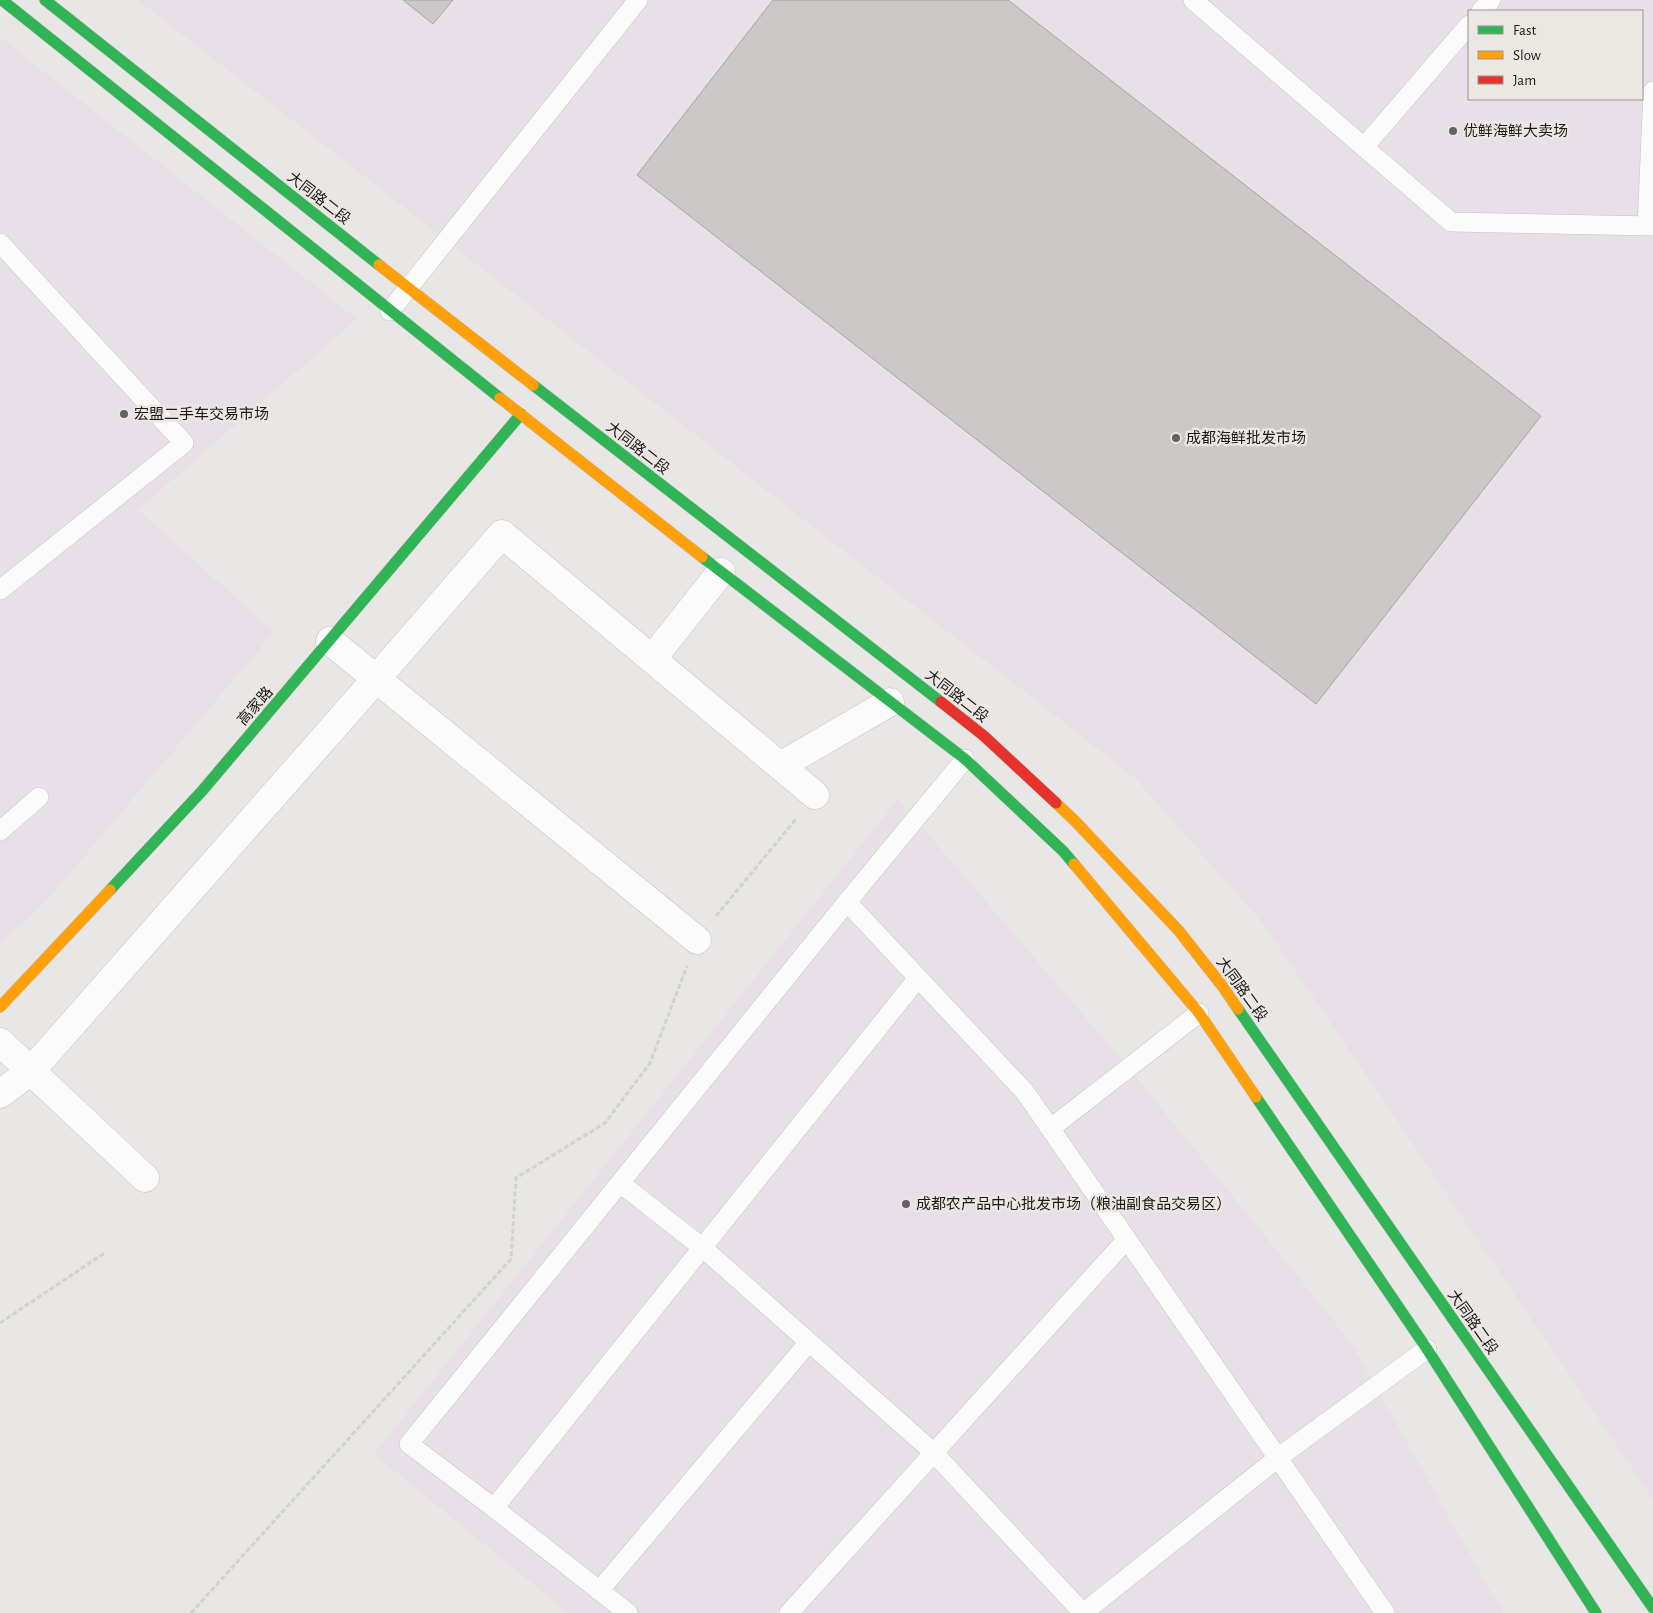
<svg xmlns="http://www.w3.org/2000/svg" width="1653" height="1613" viewBox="0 0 1653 1613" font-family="'Alegreya Sans','Noto Sans SC',sans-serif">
	<rect width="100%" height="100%" fill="#e9e7e5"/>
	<!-- commercial -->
	<path fill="#e9dfe8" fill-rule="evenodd" d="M 138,0 L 1653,0 L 1653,1499 L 1265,926 L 1135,778 ZM 1469,11 L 1642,11 L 1642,99 L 1469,99 Z
		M 0,37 L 357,319 L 138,510 L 273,631 L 259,650 L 49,898 L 0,944 Z
		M 898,799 L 1128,1067 L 1350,1341 L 1503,1613 L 568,1613 L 374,1454 Z"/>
	<!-- building -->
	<path fill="#cbc9c8" stroke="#a7a5a4" d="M 403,0 L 453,0 L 433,24 Z
		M 773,0 L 1008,0 L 1541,416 L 1316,704 L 637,175 Z"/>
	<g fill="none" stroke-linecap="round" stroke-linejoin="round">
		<defs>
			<path id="lane" d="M 1193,0 L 1451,222 L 1653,226
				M 1481,11 L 1491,0
				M 1364,147 L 1469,25
				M 1647,226 L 1653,91
				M 0,243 L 184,443 L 0,590
				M 390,311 L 638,0
				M 965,759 L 847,902 L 1025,1092 L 1385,1613
				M 0,831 L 39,797
				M 1051,1128 L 1199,1013
				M 620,1183 L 703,1248 L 933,1452 L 1083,1613
				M 494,1508 L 409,1444 L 847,902
				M 599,1591 L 809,1342
				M 628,1613 L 494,1508 L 918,978
				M 789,1613 L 1127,1239
				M 1083,1613 L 1279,1457 L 1427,1349"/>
			<path id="street" d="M 330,641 L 697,940
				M 652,659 L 721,572
				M 780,766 L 890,702
				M 0,1042 L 145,1178
				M 0,1094 L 31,1071 L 362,695 L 502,534 L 815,795"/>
			<path id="fast" d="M 2,0 L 500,398
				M 45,0 L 379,265
				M 533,385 L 941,702
				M 702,557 L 965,759 L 1063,851 L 1074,864
				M 110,890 L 202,791 L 521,414
				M 1238,1009 L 1653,1608
				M 1256,1097 L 1427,1349 L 1596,1613"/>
			<path id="slow" d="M 379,265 L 533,385
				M 500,398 L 702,557
				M 1056,803 L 1075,821 L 1179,931 L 1223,987 L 1238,1009
				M 1074,864 L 1199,1013 L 1256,1097
				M 0,1007 L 110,890"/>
			<path id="jam" d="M 941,702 L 984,736 L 1056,803"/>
		</defs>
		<!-- lane casing -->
		<use href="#lane" stroke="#c5c4c2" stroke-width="20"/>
		<!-- street casing -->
		<use href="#street" stroke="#c5c4c2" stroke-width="29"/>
		<!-- fast casing -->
		<use href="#fast" stroke="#c5c4c2" stroke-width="12"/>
		<!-- slow casing -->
		<use href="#slow" stroke="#c5c4c2" stroke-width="12"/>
		<!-- jam casing -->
		<use href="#jam" stroke="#c5c4c2" stroke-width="12"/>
		<!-- path -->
		<path stroke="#d2d2d1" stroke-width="3" stroke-dasharray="5 2.5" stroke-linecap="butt" d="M 716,916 L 796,819
			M 0,1323 L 106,1252
			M 191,1613 L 511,1259 L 516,1178 L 605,1123 L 650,1063 L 687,966"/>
		<!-- lane -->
		<use href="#lane" stroke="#fcfbfb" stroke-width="19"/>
		<!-- street -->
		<use href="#street" stroke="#fcfbfb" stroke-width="28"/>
		<!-- fast -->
		<use href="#fast" stroke="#30b455" stroke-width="11"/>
		<!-- slow -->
		<use href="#slow" stroke="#ff9f0a" stroke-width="11"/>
		<!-- jam -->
		<use href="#jam" stroke="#e5322d" stroke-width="11"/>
	</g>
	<!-- markers -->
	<g fill="#636260" stroke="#ebe7e3" stroke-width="2">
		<circle cx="1453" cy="131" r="5"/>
		<circle cx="124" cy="414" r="5"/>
		<circle cx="1176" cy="438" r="5"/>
		<circle cx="906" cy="1204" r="5"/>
	</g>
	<g text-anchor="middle" stroke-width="5" stroke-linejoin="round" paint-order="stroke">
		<!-- poi labels -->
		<g font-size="15" fill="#1b1a18" stroke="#ebe7e3" text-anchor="start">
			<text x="1463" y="136">优鲜海鲜大卖场</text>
			<text x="134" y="419">宏盟二手车交易市场</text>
			<text x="1186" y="443">成都海鲜批发市场</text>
			<text x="916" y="1209">成都农产品中心批发市场（粮油副食品交易区）</text>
		</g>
		<!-- street labels -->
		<g font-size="15" fill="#1b1a18" stroke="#ebe7e3">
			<text transform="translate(319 198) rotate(38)" y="5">大同路二段</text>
			<text transform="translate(638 448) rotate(38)" y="5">大同路二段</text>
			<text transform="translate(957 696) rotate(38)" y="5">大同路二段</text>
			<text transform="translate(255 706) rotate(-49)" y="5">高家路</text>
			<text transform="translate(1242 989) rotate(54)" y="5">大同路二段</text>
			<text transform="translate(1473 1322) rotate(55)" y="5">大同路二段</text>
		</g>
	</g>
	<!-- legend -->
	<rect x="1468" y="10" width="175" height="90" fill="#ebe7e3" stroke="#989592"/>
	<rect x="1478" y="26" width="25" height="8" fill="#30b455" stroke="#989592"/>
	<text x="1513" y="35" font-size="15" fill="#1b1a18">Fast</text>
	<rect x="1478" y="51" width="25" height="8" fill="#ff9f0a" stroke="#989592"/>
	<text x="1513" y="60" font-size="15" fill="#1b1a18">Slow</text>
	<rect x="1478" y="76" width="25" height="8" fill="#e5322d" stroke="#989592"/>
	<text x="1513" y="85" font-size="15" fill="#1b1a18">Jam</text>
</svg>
